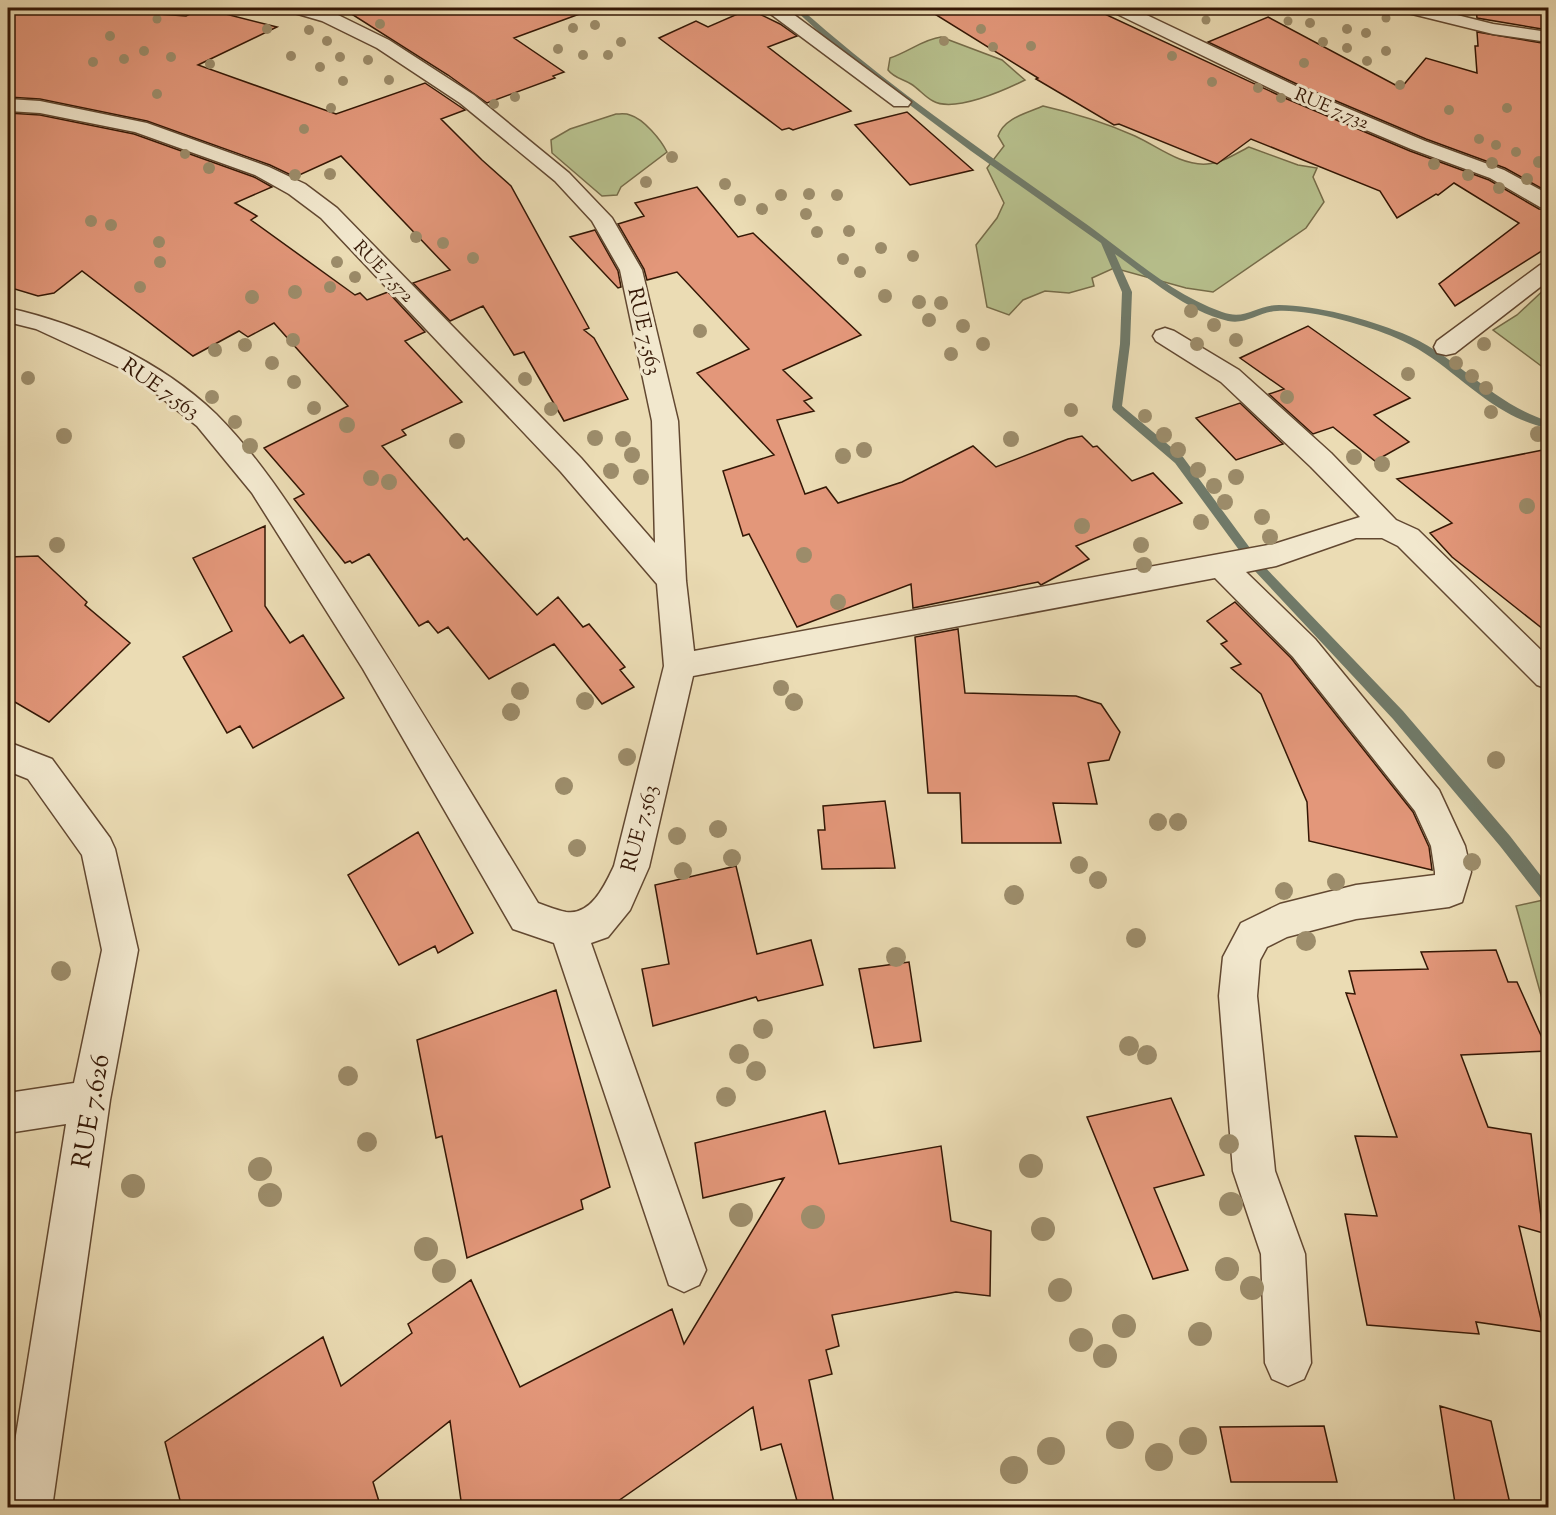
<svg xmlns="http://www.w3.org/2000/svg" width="1556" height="1515" viewBox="0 0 1556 1515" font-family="'Sorts Mill Goudy',serif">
	<rect width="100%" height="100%" fill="#ebdcb4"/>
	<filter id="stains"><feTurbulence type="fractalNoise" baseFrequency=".00333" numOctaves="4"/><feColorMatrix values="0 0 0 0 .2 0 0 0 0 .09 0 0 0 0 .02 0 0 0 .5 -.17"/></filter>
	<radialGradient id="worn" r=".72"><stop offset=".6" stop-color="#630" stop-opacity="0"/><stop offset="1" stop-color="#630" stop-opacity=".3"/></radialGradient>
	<!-- green -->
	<path fill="#b7c08d" stroke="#766c49" stroke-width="1.5" d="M 941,37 L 1002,60 L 1025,80 C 1005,90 954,113 933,101 C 925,97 919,89 911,84 C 903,79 894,78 888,70 L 890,58 C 908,52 924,39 941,37 Z
		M 1043,106 C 1074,113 1106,123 1135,136 C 1157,146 1181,166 1207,164 C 1222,163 1235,154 1249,147 L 1298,165 L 1317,168 L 1313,177 L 1324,202 L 1306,228 L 1213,292 L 1186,288 L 1114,268 L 1092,278 L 1094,286 L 1069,293 L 1045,291 L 1023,300 L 1009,315 L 987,307 L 976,245 L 997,218 L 1004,203 L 987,168 L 1004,146 L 998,136 C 1004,118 1027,113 1043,106 Z
		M 616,114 C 620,114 626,113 630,115 C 644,119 661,140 667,152 L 621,187 L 617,195 L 602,196 L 552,153 L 551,140 L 570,129 Z
		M 1548,286 L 1548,371 L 1493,330 L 1517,315 Z
		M 1548,899 L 1548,1020 L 1516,906 Z"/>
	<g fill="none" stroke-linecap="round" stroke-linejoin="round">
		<!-- stream -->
		<path fill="#707a69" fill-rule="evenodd" d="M 793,8 L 800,8 C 890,88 990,156 1089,226 C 1130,256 1173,295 1222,312 C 1246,321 1256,305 1279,305 C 1316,305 1367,319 1402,333 C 1456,354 1492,404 1548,421 L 1548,429 C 1533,424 1519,420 1506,412 C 1467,390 1438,355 1396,338 C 1366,325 1310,309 1277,311 C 1259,312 1246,325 1228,321 C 1186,311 1149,278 1115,254 L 1132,292 L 1130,344 L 1122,406 L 1183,457 L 1261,563 L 1403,711 L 1510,836 L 1548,885 L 1548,903 L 1543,901 L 1500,846 L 1393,719 L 1253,569 L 1175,463 L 1113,410 L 1112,407 L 1120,344 L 1122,292 L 1101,243 L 971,151 L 847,58 Z"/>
	</g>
	<!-- building -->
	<path fill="#e3977a" stroke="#341705" stroke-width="1.5" d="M 8,8 L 76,8 L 186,16 L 202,8 L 277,27 L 198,65 L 336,114 L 425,83 L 465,110 L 441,119 L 482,160 L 511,186 L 589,328 L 584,330 L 594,338 L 628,399 L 564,421 L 524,352 L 514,355 L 483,306 L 450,321 L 413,283 L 450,270 L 341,156 L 295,177 L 270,165 L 147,121 L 40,99 L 8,97 Z
		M 342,8 L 584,8 L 585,12 L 514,38 L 564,72 L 553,76 L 555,78 L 487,103 L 448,75 Z
		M 925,8 L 1092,8 L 1287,99 L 1410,151 L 1489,180 L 1539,209 L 1548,210 L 1548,247 L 1455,306 L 1439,284 L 1519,223 L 1454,183 L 1438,195 L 1436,194 L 1397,218 L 1380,191 L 1251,139 L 1217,164 L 1119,124 L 1114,125 L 1036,79 L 1038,78 Z
		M 1476,8 L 1548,8 L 1548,30 L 1477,18 Z
		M 749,9 L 780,24 L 797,36 L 768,47 L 851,111 L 793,130 L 789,128 L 782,130 L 659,38 L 696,21 L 708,27 Z
		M 1268,17 L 1401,88 L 1426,58 L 1477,73 L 1475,46 L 1478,46 L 1477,32 L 1548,44 L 1548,192 L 1505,168 L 1426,139 L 1303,87 L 1208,42 Z
		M 907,112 L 973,170 L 910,185 L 855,125 Z
		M 8,113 L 40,115 L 134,134 L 254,177 L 272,187 L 235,203 L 257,216 L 251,220 L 355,295 L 360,293 L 367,300 L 388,292 L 425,332 L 405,341 L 462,402 L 402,430 L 406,435 L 382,446 L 464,540 L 467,538 L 537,615 L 558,597 L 583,627 L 589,624 L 625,667 L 620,670 L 634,687 L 602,704 L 554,644 L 489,679 L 448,627 L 438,633 L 428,621 L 419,626 L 369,554 L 352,563 L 350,561 L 345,563 L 294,499 L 304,494 L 264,448 L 348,406 L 274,323 L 248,337 L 239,331 L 193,356 L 82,271 L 54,293 L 38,296 L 8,287 Z
		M 697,187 L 738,237 L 753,233 L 861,335 L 783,370 L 812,398 L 804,401 L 814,411 L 777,420 L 805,494 L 826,487 L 838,503 L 902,482 L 973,446 L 996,467 L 1068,439 L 1082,436 L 1093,447 L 1097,446 L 1132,481 L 1153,473 L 1182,503 L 1076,546 L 1089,559 L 1041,585 L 1038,582 L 913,608 L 911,584 L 797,627 L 749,534 L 743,536 L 723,471 L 774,455 L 697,373 L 749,349 L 677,272 L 647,280 L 644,269 L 618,224 L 644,216 L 635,203 Z
		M 595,230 L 618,271 L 621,287 L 618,288 L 570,237 Z
		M 1308,326 L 1410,398 L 1374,415 L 1409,442 L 1375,461 L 1333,427 L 1313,434 L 1269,394 L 1284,389 L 1240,358 Z
		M 1240,403 L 1283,444 L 1236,460 L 1196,418 Z
		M 1548,449 L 1548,633 L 1452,557 L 1430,533 L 1452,523 L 1397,479 Z
		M 265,526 L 265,606 L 290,643 L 303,635 L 344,698 L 253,748 L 240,726 L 227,733 L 183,657 L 232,631 L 193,558 Z
		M 38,556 L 87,602 L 85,605 L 130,643 L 49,722 L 8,698 L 8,557 Z
		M 1235,602 L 1291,658 L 1413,812 L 1429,847 L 1432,870 L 1309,841 L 1307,802 L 1261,694 L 1231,668 L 1241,664 L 1221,644 L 1227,641 L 1207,621 Z
		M 958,629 L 965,693 L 1076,696 L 1101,704 L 1120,732 L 1109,760 L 1088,763 L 1097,804 L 1053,803 L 1061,843 L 962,843 L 960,793 L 928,793 L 915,637 Z
		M 885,801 L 895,868 L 822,869 L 818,830 L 825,830 L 823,806 Z
		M 418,832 L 473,933 L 438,953 L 435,946 L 399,965 L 348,875 Z
		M 736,866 L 757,954 L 811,940 L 823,985 L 758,1001 L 756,997 L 653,1026 L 642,969 L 669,964 L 655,885 Z
		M 1496,950 L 1508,982 L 1517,982 L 1548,1051 L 1461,1055 L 1488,1127 L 1531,1134 L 1543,1233 L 1519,1226 L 1544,1332 L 1476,1322 L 1479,1334 L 1367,1325 L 1345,1214 L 1377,1216 L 1355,1136 L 1397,1137 L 1346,993 L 1355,994 L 1349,971 L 1428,969 L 1421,952 Z
		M 909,962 L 921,1041 L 874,1048 L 859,969 Z
		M 556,990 L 610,1187 L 581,1200 L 583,1209 L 467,1258 L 442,1136 L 436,1138 L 417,1040 Z
		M 1171,1098 L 1204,1175 L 1154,1188 L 1188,1270 L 1153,1279 L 1087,1117 Z
		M 825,1111 L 839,1164 L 941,1146 L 951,1221 L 991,1231 L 990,1296 L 956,1292 L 832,1315 L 839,1346 L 826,1350 L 832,1374 L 809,1380 L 835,1508 L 799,1508 L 781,1444 L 761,1450 L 753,1407 L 608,1508 L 462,1508 L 450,1421 L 373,1482 L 381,1508 L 182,1508 L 165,1442 L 323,1337 L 341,1386 L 412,1333 L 408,1324 L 471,1280 L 520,1387 L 672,1309 L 684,1344 L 784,1178 L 703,1198 L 695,1143 Z
		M 1440,1406 L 1491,1421 L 1511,1508 L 1455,1503 Z
		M 1324,1426 L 1337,1482 L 1231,1482 L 1220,1427 Z"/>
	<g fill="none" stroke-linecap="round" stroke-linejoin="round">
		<defs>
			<path id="street" d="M 288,8 L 314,8 L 334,13 L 389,40 L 474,95 L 569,173 L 612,218 L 642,270 L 678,421 L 686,581 L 694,651 L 1274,544 L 1360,517 L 1311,467 L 1221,382 L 1156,341 L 1153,336 L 1156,331 L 1165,328 L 1174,331 L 1239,370 L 1331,453 L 1396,520 L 1418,530 L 1548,657 L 1548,689 L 1537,685 L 1398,546 L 1382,538 L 1356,538 L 1276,566 L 1246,572 L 1315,639 L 1439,790 L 1465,846 L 1471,872 L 1462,902 L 1449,907 L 1356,919 L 1287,937 L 1267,947 L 1260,960 L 1257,996 L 1275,1171 L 1305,1254 L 1311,1363 L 1304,1379 L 1288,1386 L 1272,1379 L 1265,1363 L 1261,1254 L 1233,1171 L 1219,996 L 1223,957 L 1241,923 L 1280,904 L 1356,885 L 1435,875 L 1435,872 L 1431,846 L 1415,811 L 1293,657 L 1215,578 L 693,676 L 649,867 L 630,910 L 608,937 L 591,943 L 706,1270 L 699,1285 L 684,1292 L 669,1285 L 554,943 L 513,929 L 363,669 L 252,493 L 197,426 L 129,372 L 36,329 L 8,322 L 8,308 C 81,324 161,361 216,414 C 263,461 298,519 335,575 C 405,682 471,793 538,903 C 547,906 556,910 566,912 C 591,916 605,885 614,866 L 664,666 L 657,584 L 561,472 L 321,218 L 289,194 L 255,175 L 135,132 L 40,113 L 8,111 L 8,99 L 40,101 L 147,123 L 269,167 L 305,184 L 337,208 L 581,458 L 655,543 L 652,421 L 620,270 L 592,221 L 555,181 L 460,103 L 377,48 L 322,21 L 291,12 Z
				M 766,8 L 785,8 L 911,102 L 908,106 L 894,106 L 768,12 Z
				M 1110,8 L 1132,8 L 1302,89 L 1425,141 L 1504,170 L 1548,194 L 1548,208 L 1540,207 L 1490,178 L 1411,149 L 1288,97 L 1113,12 Z
				M 1401,8 L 1429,8 L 1493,24 L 1548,32 L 1548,42 L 1493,34 L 1404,12 Z
				M 1548,263 L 1548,281 L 1455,353 L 1446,355 L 1437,353 L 1434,347 L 1437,341 L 1540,265 Z
				M 8,742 L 52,759 L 110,838 L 115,849 L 138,950 L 110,1100 L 52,1508 L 8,1508 L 8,1485 L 66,1124 L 8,1133 L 8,1093 L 74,1083 L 102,950 L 82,855 L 28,779 L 8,771 Z"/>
		</defs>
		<!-- street casing -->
		<use href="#street" stroke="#624831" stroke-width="3"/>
		<!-- street -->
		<use href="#street" fill="#f2e8ce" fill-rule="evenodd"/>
	</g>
	<!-- trees -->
	<g fill="#9c8c6a">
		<circle cx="1386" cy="18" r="4.5"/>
		<circle cx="157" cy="19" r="4.5"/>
		<circle cx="1206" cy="20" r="4.5"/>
		<circle cx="1288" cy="21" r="4.5"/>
		<circle cx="1310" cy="23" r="5"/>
		<circle cx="380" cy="24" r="5"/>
		<circle cx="595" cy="25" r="5"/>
		<circle cx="573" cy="28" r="5"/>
		<circle cx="267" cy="29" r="5"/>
		<circle cx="981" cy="29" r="5"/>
		<circle cx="1347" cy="29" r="5"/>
		<circle cx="309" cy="30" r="5"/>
		<circle cx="1366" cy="33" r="5"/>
		<circle cx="110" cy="36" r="5"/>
		<circle cx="327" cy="41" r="5"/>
		<circle cx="944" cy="41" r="5"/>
		<circle cx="621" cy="42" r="5"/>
		<circle cx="1323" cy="42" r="5"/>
		<circle cx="1031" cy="46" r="5"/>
		<circle cx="993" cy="47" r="5"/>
		<circle cx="1347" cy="48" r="5"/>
		<circle cx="558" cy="49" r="5"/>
		<circle cx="144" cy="51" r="5"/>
		<circle cx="1386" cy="51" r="5"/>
		<circle cx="583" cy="55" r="5"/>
		<circle cx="608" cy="55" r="5"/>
		<circle cx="291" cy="56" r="5"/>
		<circle cx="1172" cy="56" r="5"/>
		<circle cx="171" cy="57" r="5"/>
		<circle cx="340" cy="57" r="5"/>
		<circle cx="124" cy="59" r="5"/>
		<circle cx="368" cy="60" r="5"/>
		<circle cx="1367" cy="61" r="5"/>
		<circle cx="93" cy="62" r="5"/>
		<circle cx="1304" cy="63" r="5"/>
		<circle cx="210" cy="64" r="5"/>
		<circle cx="320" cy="67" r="5"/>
		<circle cx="389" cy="80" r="5"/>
		<circle cx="343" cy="81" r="5"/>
		<circle cx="1212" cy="82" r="5"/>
		<circle cx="1400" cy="85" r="5"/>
		<circle cx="1258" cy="88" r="5"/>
		<circle cx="157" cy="94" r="5"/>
		<circle cx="515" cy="97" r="5"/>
		<circle cx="1281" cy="98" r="5"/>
		<circle cx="494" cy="104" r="5"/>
		<circle cx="331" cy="108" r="5"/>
		<circle cx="1507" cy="108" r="5"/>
		<circle cx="1449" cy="110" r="5"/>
		<circle cx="304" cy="129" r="5"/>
		<circle cx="1479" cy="139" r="5"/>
		<circle cx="1496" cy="145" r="5"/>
		<circle cx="1516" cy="152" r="5"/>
		<circle cx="185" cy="154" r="5"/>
		<circle cx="672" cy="157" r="6"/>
		<circle cx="1539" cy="162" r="6"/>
		<circle cx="1492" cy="163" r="6"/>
		<circle cx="1434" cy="164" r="6"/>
		<circle cx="209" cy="168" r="6"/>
		<circle cx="330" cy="174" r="6"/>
		<circle cx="295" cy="175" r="6"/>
		<circle cx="1468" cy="175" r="6"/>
		<circle cx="1527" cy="179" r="6"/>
		<circle cx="646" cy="182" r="6"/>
		<circle cx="725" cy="184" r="6"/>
		<circle cx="1499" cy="188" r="6"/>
		<circle cx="809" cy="194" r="6"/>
		<circle cx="781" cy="195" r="6"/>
		<circle cx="837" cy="195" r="6"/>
		<circle cx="740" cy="200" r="6"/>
		<circle cx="762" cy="209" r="6"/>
		<circle cx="806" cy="214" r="6"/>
		<circle cx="91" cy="221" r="6"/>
		<circle cx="111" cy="225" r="6"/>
		<circle cx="849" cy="231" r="6"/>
		<circle cx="817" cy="232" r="6"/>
		<circle cx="416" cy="237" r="6"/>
		<circle cx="159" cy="242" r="6"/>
		<circle cx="443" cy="243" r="6"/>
		<circle cx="881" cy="248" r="6"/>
		<circle cx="913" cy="256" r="6"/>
		<circle cx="473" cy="258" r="6"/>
		<circle cx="843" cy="259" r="6"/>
		<circle cx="160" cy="262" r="6"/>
		<circle cx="337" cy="262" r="6"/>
		<circle cx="860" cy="272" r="6"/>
		<circle cx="355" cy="277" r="6"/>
		<circle cx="140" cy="287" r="6"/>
		<circle cx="330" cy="287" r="6"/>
		<circle cx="295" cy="292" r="7"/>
		<circle cx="885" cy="296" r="7"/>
		<circle cx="252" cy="297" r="7"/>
		<circle cx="919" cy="302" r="7"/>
		<circle cx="941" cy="303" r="7"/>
		<circle cx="1191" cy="311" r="7"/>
		<circle cx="929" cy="320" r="7"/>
		<circle cx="1214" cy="325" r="7"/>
		<circle cx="963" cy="326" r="7"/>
		<circle cx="700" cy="331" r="7"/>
		<circle cx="293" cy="340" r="7"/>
		<circle cx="1236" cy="340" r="7"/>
		<circle cx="983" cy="344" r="7"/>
		<circle cx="1197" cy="344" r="7"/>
		<circle cx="1484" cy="344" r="7"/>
		<circle cx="245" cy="345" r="7"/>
		<circle cx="215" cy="350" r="7"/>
		<circle cx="951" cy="354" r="7"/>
		<circle cx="272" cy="363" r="7"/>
		<circle cx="1456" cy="363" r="7"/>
		<circle cx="1408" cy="374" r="7"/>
		<circle cx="1472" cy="376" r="7"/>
		<circle cx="28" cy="378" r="7"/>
		<circle cx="525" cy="379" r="7"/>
		<circle cx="294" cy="382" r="7"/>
		<circle cx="1486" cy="388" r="7"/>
		<circle cx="212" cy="397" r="7"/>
		<circle cx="1287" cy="397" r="7"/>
		<circle cx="314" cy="408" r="7"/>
		<circle cx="551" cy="409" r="7"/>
		<circle cx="1071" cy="410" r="7"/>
		<circle cx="1491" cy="412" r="7"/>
		<circle cx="1145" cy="416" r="7"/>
		<circle cx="235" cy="422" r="7"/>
		<circle cx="347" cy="425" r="8"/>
		<circle cx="1538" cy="434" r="8"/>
		<circle cx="1164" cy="435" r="8"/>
		<circle cx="64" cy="436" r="8"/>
		<circle cx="595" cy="438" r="8"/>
		<circle cx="623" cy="439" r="8"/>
		<circle cx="1011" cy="439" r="8"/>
		<circle cx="457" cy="441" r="8"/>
		<circle cx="250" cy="446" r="8"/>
		<circle cx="864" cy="450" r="8"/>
		<circle cx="1178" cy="450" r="8"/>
		<circle cx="632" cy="455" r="8"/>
		<circle cx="843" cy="456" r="8"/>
		<circle cx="1354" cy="457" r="8"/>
		<circle cx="1382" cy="464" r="8"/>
		<circle cx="1198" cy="470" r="8"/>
		<circle cx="611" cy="471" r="8"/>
		<circle cx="641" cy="477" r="8"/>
		<circle cx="1236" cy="477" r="8"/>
		<circle cx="371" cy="478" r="8"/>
		<circle cx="389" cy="482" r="8"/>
		<circle cx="1214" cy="486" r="8"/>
		<circle cx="1225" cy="502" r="8"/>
		<circle cx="1527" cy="506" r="8"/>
		<circle cx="1262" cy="517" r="8"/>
		<circle cx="1201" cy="522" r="8"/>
		<circle cx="1082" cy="526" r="8"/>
		<circle cx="1270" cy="537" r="8"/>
		<circle cx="57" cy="545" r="8"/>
		<circle cx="1141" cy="545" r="8"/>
		<circle cx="804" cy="555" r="8"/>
		<circle cx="1144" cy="565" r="8"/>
		<circle cx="838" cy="602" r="8"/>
		<circle cx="781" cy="688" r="8"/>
		<circle cx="520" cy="691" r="9"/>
		<circle cx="585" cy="701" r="9"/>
		<circle cx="794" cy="702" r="9"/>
		<circle cx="511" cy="712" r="9"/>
		<circle cx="627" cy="757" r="9"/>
		<circle cx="1496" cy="760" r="9"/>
		<circle cx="564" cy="786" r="9"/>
		<circle cx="1158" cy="822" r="9"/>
		<circle cx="1178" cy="822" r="9"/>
		<circle cx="718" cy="829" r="9"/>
		<circle cx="677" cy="836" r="9"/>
		<circle cx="577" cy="848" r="9"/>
		<circle cx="732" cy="858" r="9"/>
		<circle cx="1472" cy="862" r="9"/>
		<circle cx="1079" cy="865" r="9"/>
		<circle cx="683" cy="871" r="9"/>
		<circle cx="1098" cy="880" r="9"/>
		<circle cx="1336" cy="882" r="9"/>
		<circle cx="1284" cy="891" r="9"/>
		<circle cx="1014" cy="895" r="10"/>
		<circle cx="1136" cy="938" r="10"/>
		<circle cx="1306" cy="941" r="10"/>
		<circle cx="896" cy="957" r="10"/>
		<circle cx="61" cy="971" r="10"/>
		<circle cx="763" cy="1029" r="10"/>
		<circle cx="1129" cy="1046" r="10"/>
		<circle cx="739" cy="1054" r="10"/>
		<circle cx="1147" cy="1055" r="10"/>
		<circle cx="756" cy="1071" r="10"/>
		<circle cx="348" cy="1076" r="10"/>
		<circle cx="726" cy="1097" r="10"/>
		<circle cx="367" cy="1142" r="10"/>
		<circle cx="1229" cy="1144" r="10"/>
		<circle cx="1031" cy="1166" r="12"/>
		<circle cx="260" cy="1169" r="12"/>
		<circle cx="133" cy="1186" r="12"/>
		<circle cx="270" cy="1195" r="12"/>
		<circle cx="1231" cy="1204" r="12"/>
		<circle cx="741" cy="1215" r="12"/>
		<circle cx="813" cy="1217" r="12"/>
		<circle cx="1043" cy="1229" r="12"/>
		<circle cx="426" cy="1249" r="12"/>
		<circle cx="1227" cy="1269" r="12"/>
		<circle cx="444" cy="1271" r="12"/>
		<circle cx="1252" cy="1288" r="12"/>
		<circle cx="1060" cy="1290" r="12"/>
		<circle cx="1124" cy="1326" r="12"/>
		<circle cx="1200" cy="1334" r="12"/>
		<circle cx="1081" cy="1340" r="12"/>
		<circle cx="1105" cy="1356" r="12"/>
		<circle cx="1120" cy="1435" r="14"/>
		<circle cx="1193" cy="1441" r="14"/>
		<circle cx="1051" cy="1451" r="14"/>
		<circle cx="1159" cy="1457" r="14"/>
		<circle cx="1014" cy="1470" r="14"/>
	</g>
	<g text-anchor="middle" stroke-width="6" stroke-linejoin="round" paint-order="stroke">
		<!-- far-street labels -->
		<g font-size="18" fill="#341705" stroke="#f2e8ce">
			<text transform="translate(1332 108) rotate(23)" y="6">RUE 7.732</text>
			<text transform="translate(384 271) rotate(46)" y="6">RUE 7.572</text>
		</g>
		<!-- street labels -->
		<g font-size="21" fill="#341705" stroke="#f2e8ce">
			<text transform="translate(645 331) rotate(77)" y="7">RUE 7.563</text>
			<text transform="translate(161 388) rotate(35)" y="7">RUE 7.563</text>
			<text transform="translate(639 828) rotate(-75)" y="7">RUE 7.563</text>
		</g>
		<!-- near-street labels -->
		<g font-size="26" fill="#341705" stroke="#f2e8ce">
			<text transform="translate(90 1111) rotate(-80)" y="9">RUE 7.626</text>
		</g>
	</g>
	<!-- margin -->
	<rect width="1556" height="1515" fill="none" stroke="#ebdcb4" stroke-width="30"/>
	<rect x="9" y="9" width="1538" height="1497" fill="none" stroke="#341705" stroke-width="3"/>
	<rect x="15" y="15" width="1526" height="1485" fill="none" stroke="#341705" stroke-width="1.5"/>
	<rect width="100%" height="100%" filter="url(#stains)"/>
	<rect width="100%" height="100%" fill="url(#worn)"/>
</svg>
